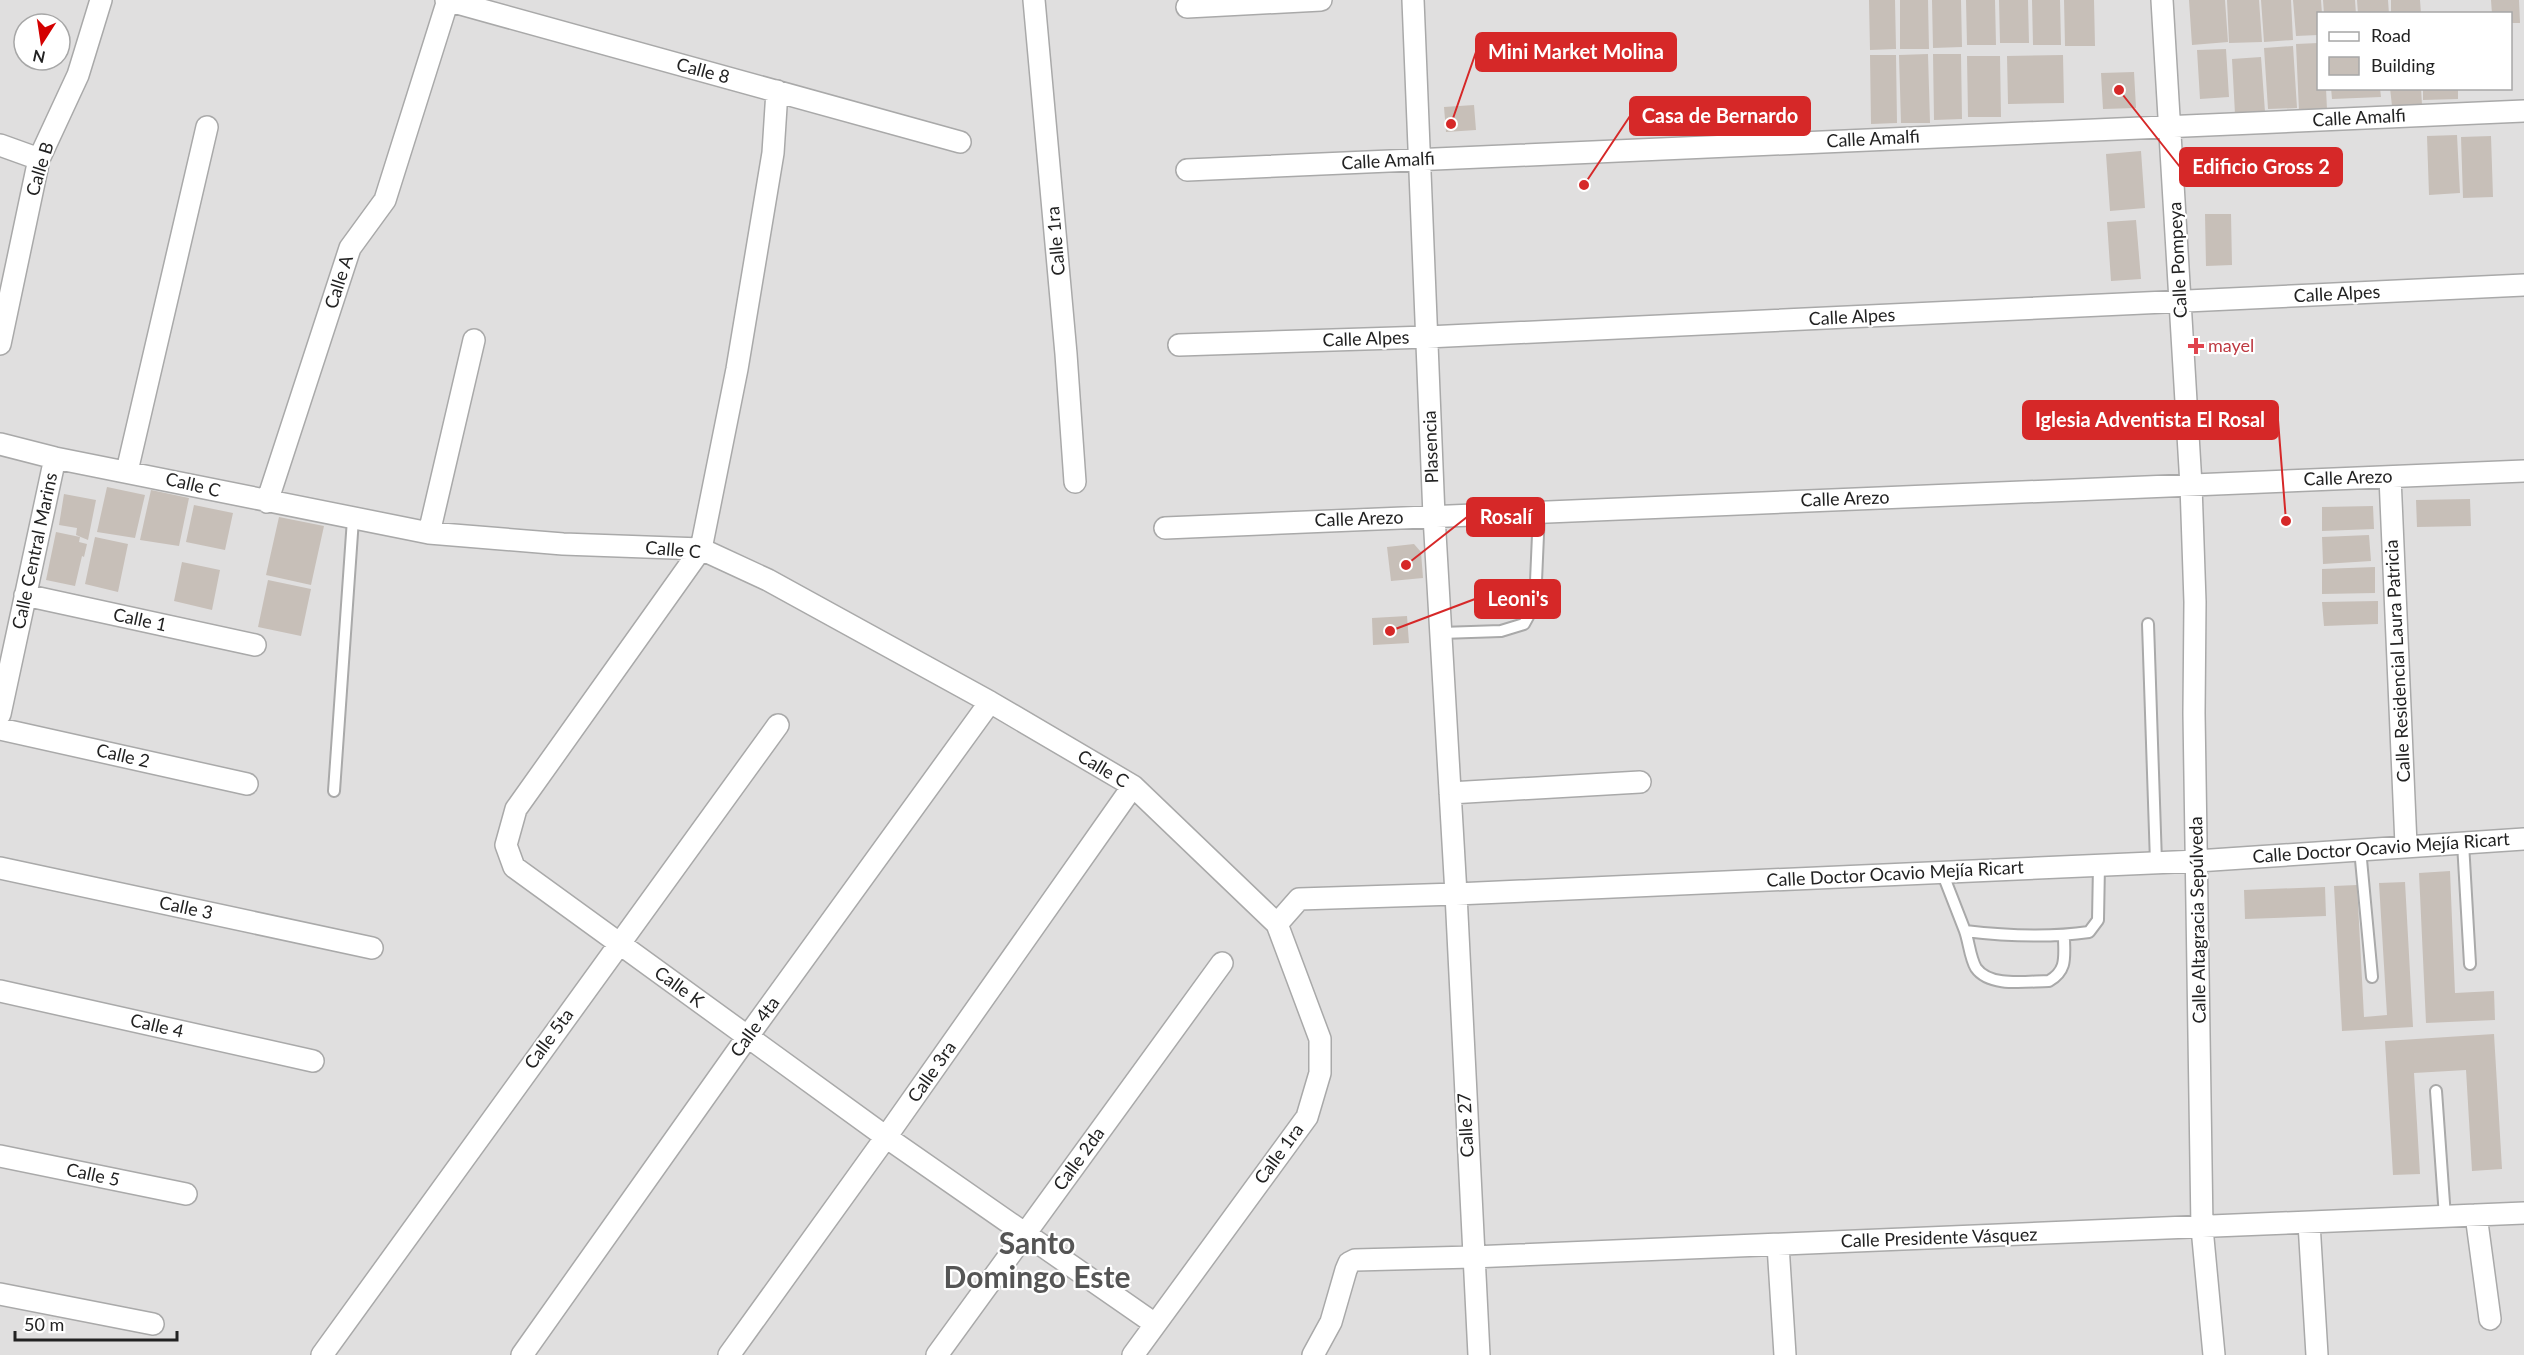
<svg xmlns="http://www.w3.org/2000/svg" width="2524" height="1355" viewBox="0 0 2524 1355" font-family="Lato,sans-serif">
	<rect width="100%" height="100%" fill="#f2efe9"/>
	<!-- residential -->
	<path fill="#e0dfdf" fill-rule="evenodd" d="M 0,0 L 2524,0 L 2524,1355 L 0,1355 ZM 2318,14 L 2510,14 L 2510,88 L 2318,88 ZM 24,24 L 60,24 L 60,60 L 24,60 Z"/>
	<!-- building -->
	<path fill="#c7bfb8" d="M 1869,0 L 1895,0 L 1896,49 L 1870,50 Z
		M 1900,0 L 1928,0 L 1929,49 L 1900,49 Z
		M 1932,0 L 1961,0 L 1962,47 L 1933,48 Z
		M 1966,0 L 1995,0 L 1996,45 L 1967,45 Z
		M 1999,0 L 2028,0 L 2029,43 L 2000,43 Z
		M 2032,0 L 2060,0 L 2061,45 L 2033,45 Z
		M 2064,0 L 2094,0 L 2095,46 L 2065,46 Z
		M 2189,0 L 2225,0 L 2228,42 L 2192,45 Z
		M 2227,0 L 2259,0 L 2262,42 L 2229,43 Z
		M 2261,0 L 2291,0 L 2293,40 L 2264,42 Z
		M 2293,0 L 2321,0 L 2322,14 L 2318,14 L 2318,35 L 2296,36 Z
		M 2323,0 L 2355,0 L 2356,14 L 2324,14 Z
		M 2357,0 L 2388,0 L 2389,14 L 2358,14 Z
		M 2391,0 L 2420,0 L 2421,14 L 2391,14 Z
		M 2491,0 L 2519,0 L 2520,23 L 2510,23 L 2510,14 L 2492,14 Z
		M 2318,43 L 2318,88 L 2326,88 L 2327,110 L 2299,111 L 2296,44 Z
		M 2293,46 L 2297,108 L 2268,109 L 2264,48 Z
		M 2226,49 L 2229,97 L 2200,99 L 2197,50 Z
		M 1928,54 L 1930,123 L 1901,123 L 1899,55 Z
		M 1933,54 L 1961,54 L 1962,119 L 1934,120 Z
		M 1870,55 L 1896,55 L 1897,123 L 1871,124 Z
		M 2063,55 L 2064,103 L 2008,104 L 2007,56 Z
		M 1967,56 L 2000,56 L 2001,117 L 1968,117 Z
		M 2261,57 L 2265,112 L 2235,114 L 2232,59 Z
		M 2134,72 L 2136,108 L 2103,109 L 2101,73 Z
		M 2331,88 L 2380,88 L 2381,97 L 2332,99 Z
		M 2390,88 L 2421,88 L 2422,105 L 2392,106 Z
		M 2423,88 L 2458,88 L 2458,99 L 2423,100 Z
		M 1474,105 L 1476,130 L 1446,132 L 1444,107 Z
		M 2457,135 L 2460,193 L 2429,195 L 2427,136 Z
		M 2491,136 L 2493,197 L 2463,198 L 2461,137 Z
		M 2141,151 L 2145,208 L 2110,211 L 2106,154 Z
		M 2205,214 L 2231,214 L 2232,265 L 2206,266 Z
		M 2136,220 L 2141,279 L 2111,281 L 2107,222 Z
		M 107,487 L 145,495 L 135,538 L 97,532 Z
		M 151,490 L 189,498 L 179,546 L 140,540 Z
		M 64,494 L 96,500 L 88,540 L 76,535 L 77,528 L 59,525 Z
		M 2470,499 L 2471,526 L 2417,527 L 2416,500 Z
		M 194,505 L 233,513 L 225,550 L 186,542 Z
		M 2373,506 L 2374,529 L 2322,531 L 2322,507 Z
		M 279,517 L 324,526 L 311,585 L 266,575 Z
		M 56,532 L 80,537 L 79,542 L 87,544 L 84,557 L 82,556 L 75,586 L 46,580 Z
		M 2369,535 L 2371,561 L 2323,564 L 2322,537 Z
		M 95,537 L 128,544 L 118,592 L 85,584 Z
		M 1414,544 L 1421,552 L 1423,578 L 1391,581 L 1387,547 Z
		M 182,562 L 220,570 L 212,610 L 174,601 Z
		M 2375,567 L 2375,593 L 2322,594 L 2322,569 Z
		M 268,580 L 311,589 L 301,636 L 258,627 Z
		M 2378,601 L 2378,624 L 2324,626 L 2322,602 Z
		M 1407,616 L 1409,643 L 1373,645 L 1372,618 Z
		M 2450,871 L 2455,993 L 2494,991 L 2495,1020 L 2426,1023 L 2419,873 Z
		M 2405,882 L 2413,1027 L 2342,1031 L 2334,886 L 2357,885 L 2364,1017 L 2387,1015 L 2379,883 Z
		M 2325,887 L 2326,916 L 2245,919 L 2244,890 Z
		M 2494,1034 L 2502,1169 L 2472,1171 L 2466,1070 L 2414,1073 L 2420,1174 L 2393,1175 L 2385,1041 Z"/>
	<g fill="none" stroke-linecap="round" stroke-linejoin="round">
		<defs>
			<path id="service" d="M 2148,624 L 2156,862
				M 1441,633 L 1501,631 L 1524,624 L 1535,604 L 1539,512
				M 334,791 L 353,519
				M 2463,843 L 2470,964
				M 2360,849 L 2372,977
				M 1942,872 L 1965,931 C 2007,936 2048,938 2089,932 L 2098,920 L 2099,865
				M 1965,931 C 1969,942 1970,958 1976,968 C 1990,988 2028,981 2049,981 C 2068,970 2064,956 2064,936
				M 2436,1091 L 2445,1217"/>
			<path id="minor" d="M 446,0 L 960,142
				M 1034,0 L 1066,354 L 1075,482
				M 1413,0 L 1434,516 L 1456,894 L 1479,1355
				M 2162,0 L 2191,485 L 2195,602 L 2194,713 L 2202,1228 L 2214,1355
				M 1187,7 L 1321,0
				M 777,91 L 773,153 L 737,369 L 701,549 L 516,809 L 506,845 L 514,867 L 886,1137 L 1155,1324
				M 0,145 L 39,159
				M 1187,170 L 2524,111
				M 0,344 L 39,159 L 78,75 L 101,0
				M 1179,345 L 1427,337 L 2524,285
				M 0,444 L 55,458 L 429,533 L 563,544 L 701,549 L 768,580 L 990,702 L 1133,786 L 1277,924 L 1320,1039 L 1320,1073 L 1307,1117 L 1133,1355
				M 127,471 L 207,127
				M 2390,477 L 2406,845
				M 267,502 L 350,248 L 385,200 L 448,0
				M 1165,528 L 2524,471
				M 429,533 L 474,340
				M 25,595 L 255,645
				M 0,714 L 55,458
				M 0,729 L 247,784
				M 1450,793 L 1640,782
				M 0,868 L 372,948
				M 1277,924 L 1299,899 L 1456,894 L 2197,861 L 2524,839
				M 0,991 L 313,1061
				M 0,1156 L 186,1194
				M 2476,1215 L 2490,1319
				M 2309,1223 L 2317,1355
				M 1778,1245 L 1785,1355
				M 0,1294 L 153,1324
				M 322,1355 L 778,725
				M 522,1355 L 748,1036 L 990,702
				M 729,1355 L 886,1137 L 1133,786
				M 937,1355 L 1222,963
				M 1313,1355 L 1331,1322 L 1346,1270 L 1349,1263 L 1355,1260 L 1472,1257 L 2524,1213"/>
		</defs>
		<!-- service casing -->
		<use href="#service" stroke="#a9a9a9" stroke-width="14"/>
		<!-- minor casing -->
		<use href="#minor" stroke="#a9a9a9" stroke-width="24"/>
		<!-- service -->
		<use href="#service" stroke="#fff" stroke-width="10"/>
		<!-- minor -->
		<use href="#minor" stroke="#fff" stroke-width="21"/>
	</g>
	<!-- markers -->
	<path fill="#e0444e" stroke="#fff" stroke-width="2" d="M2193 337h6v6h6v6h-6v6h-6v-6h-6v-6h6z"/>
	<g text-anchor="middle" stroke-width="4.5" stroke-linejoin="round" paint-order="stroke">
		<!-- street labels -->
		<g font-size="18" fill="#222" stroke="#fff">
			<text transform="translate(703 71) rotate(15)" y="6">Calle 8</text>
			<text transform="translate(2359 118) rotate(-3)" y="6">Calle Amalfi</text>
			<text transform="translate(1873 139) rotate(-3)" y="6">Calle Amalfi</text>
			<text transform="translate(1388 161) rotate(-3)" y="6">Calle Amalfi</text>
			<text transform="translate(40 169) rotate(-73)" y="6">Calle B</text>
			<text transform="translate(1056 241) rotate(-95)" y="6">Calle 1ra</text>
			<text transform="translate(2178 260) rotate(-93)" y="6">Calle Pompeya</text>
			<text transform="translate(339 282) rotate(-72)" y="6">Calle A</text>
			<text transform="translate(2337 294) rotate(-3)" y="6">Calle Alpes</text>
			<text transform="translate(1852 317) rotate(-3)" y="6">Calle Alpes</text>
			<text transform="translate(1366 339) rotate(-2)" y="6">Calle Alpes</text>
			<text transform="translate(1431 447) rotate(-92)" y="6">Plasencia</text>
			<text transform="translate(2348 478) rotate(-2)" y="6">Calle Arezo</text>
			<text transform="translate(193 485) rotate(13)" y="6">Calle C</text>
			<text transform="translate(1845 499) rotate(-2)" y="6">Calle Arezo</text>
			<text transform="translate(1359 519) rotate(-2)" y="6">Calle Arezo</text>
			<text transform="translate(673 550) rotate(5)" y="6">Calle C</text>
			<text transform="translate(35 551) rotate(-78)" y="6">Calle Central Marins</text>
			<text transform="translate(140 620) rotate(12)" y="6">Calle 1</text>
			<text transform="translate(2398 661) rotate(-93)" y="6">Calle Residencial Laura Patricia</text>
			<text transform="translate(123 756) rotate(13)" y="6">Calle 2</text>
			<text transform="translate(1103 769) rotate(31)" y="6">Calle C</text>
			<text transform="translate(2381 848) rotate(-4)" y="6">Calle Doctor Ocavio Mejía Ricart</text>
			<text transform="translate(1895 874) rotate(-3)" y="6">Calle Doctor Ocavio Mejía Ricart</text>
			<text transform="translate(186 908) rotate(12)" y="6">Calle 3</text>
			<text transform="translate(2198 920) rotate(-91)" y="6">Calle Altagracia Sepúlveda</text>
			<text transform="translate(679 987) rotate(36)" y="6">Calle K</text>
			<text transform="translate(157 1026) rotate(13)" y="6">Calle 4</text>
			<text transform="translate(755 1027) rotate(-54)" y="6">Calle 4ta</text>
			<text transform="translate(549 1039) rotate(-54)" y="6">Calle 5ta</text>
			<text transform="translate(932 1072) rotate(-55)" y="6">Calle 3ra</text>
			<text transform="translate(1466 1125) rotate(-93)" y="6">Calle 27</text>
			<text transform="translate(1279 1154) rotate(-54)" y="6">Calle 1ra</text>
			<text transform="translate(1079 1159) rotate(-54)" y="6">Calle 2da</text>
			<text transform="translate(93 1175) rotate(12)" y="6">Calle 5</text>
			<text transform="translate(1939 1238) rotate(-2)" y="6">Calle Presidente Vásquez</text>
		</g>
		<!-- health labels -->
		<g font-size="18" fill="#be3a42" stroke="#fff" text-anchor="start">
			<text x="2208" y="352">mayel</text>
		</g>
		<!-- town labels -->
		<g font-size="30" font-weight="bold" fill="#555" stroke="#fff">
			<text x="1037" y="1254">Santo<tspan x="1037" dy="34">Domingo Este</tspan></text>
		</g>
	</g>
	<!-- callouts -->
	<path fill="none" stroke="#d62828" stroke-width="2" d="M1451 124L1476 52M1584 185L1630 116M2119 90L2180 167M2286 521L2278 420M1406 565L1467 517M1390 631L1475 599"/>
	<g fill="#d62828" stroke="#fff" stroke-width="2">
		<circle cx="1451" cy="124" r="6"/>
		<circle cx="1584" cy="185" r="6"/>
		<circle cx="2119" cy="90" r="6"/>
		<circle cx="2286" cy="521" r="6"/>
		<circle cx="1406" cy="565" r="6"/>
		<circle cx="1390" cy="631" r="6"/>
	</g>
	<g fill="#d62828" stroke="#d62828" stroke-width="2">
		<rect x="1476" y="33" width="200" height="38" rx="6"/>
		<rect x="1630" y="97" width="180" height="38" rx="6"/>
		<rect x="2180" y="148" width="162" height="38" rx="6"/>
		<rect x="2023" y="401" width="255" height="38" rx="6"/>
		<rect x="1467" y="498" width="77" height="38" rx="6"/>
		<rect x="1475" y="580" width="85" height="38" rx="6"/>
	</g>
	<g font-size="20" text-anchor="middle" font-weight="bold" fill="#fff">
		<text x="1576" y="59">Mini Market Molina</text>
		<text x="1720" y="123">Casa de Bernardo</text>
		<text x="2261" y="174">Edificio Gross 2</text>
		<text x="2150" y="427">Iglesia Adventista El Rosal</text>
		<text x="1506" y="524">Rosalí</text>
		<text x="1518" y="606">Leoni's</text>
	</g>
	<!-- legend -->
	<rect x="2317" y="12" width="195" height="78" fill="#ffffff" stroke="#a7a7a7" stroke-width="1.5"/>
	<rect x="2329" y="32" width="30" height="9" fill="#ffffff" stroke="#a7a7a7" stroke-width="1.5"/>
	<text x="2371" y="42" font-size="18" fill="#222222">Road</text>
	<rect x="2329" y="57" width="30" height="18" fill="#c7bfb8" stroke="#a7a7a7" stroke-width="1.5"/>
	<text x="2371" y="72" font-size="18" fill="#222222">Building</text>
	<!-- north arrow -->
	<g transform="translate(42 42) rotate(192)"><circle r="28" fill="#ffffff" stroke="#a7a7a7" stroke-width="1.5"/>
	<path d="M0-4.5L10 22L0 15L-10 22Z" fill="#d40000"/>
	<text y="-9" font-size="16" font-weight="bold" text-anchor="middle" fill="#222222">N</text>
	</g>
	<!-- scale -->
	<path d="M15 1331v9h162v-9" fill="none" stroke="#222222" stroke-width="3"/>
	<text x="24" y="1331" font-size="18" fill="#222222" stroke="#ffffff" stroke-width="4.5" paint-order="stroke">50 m</text>
</svg>
